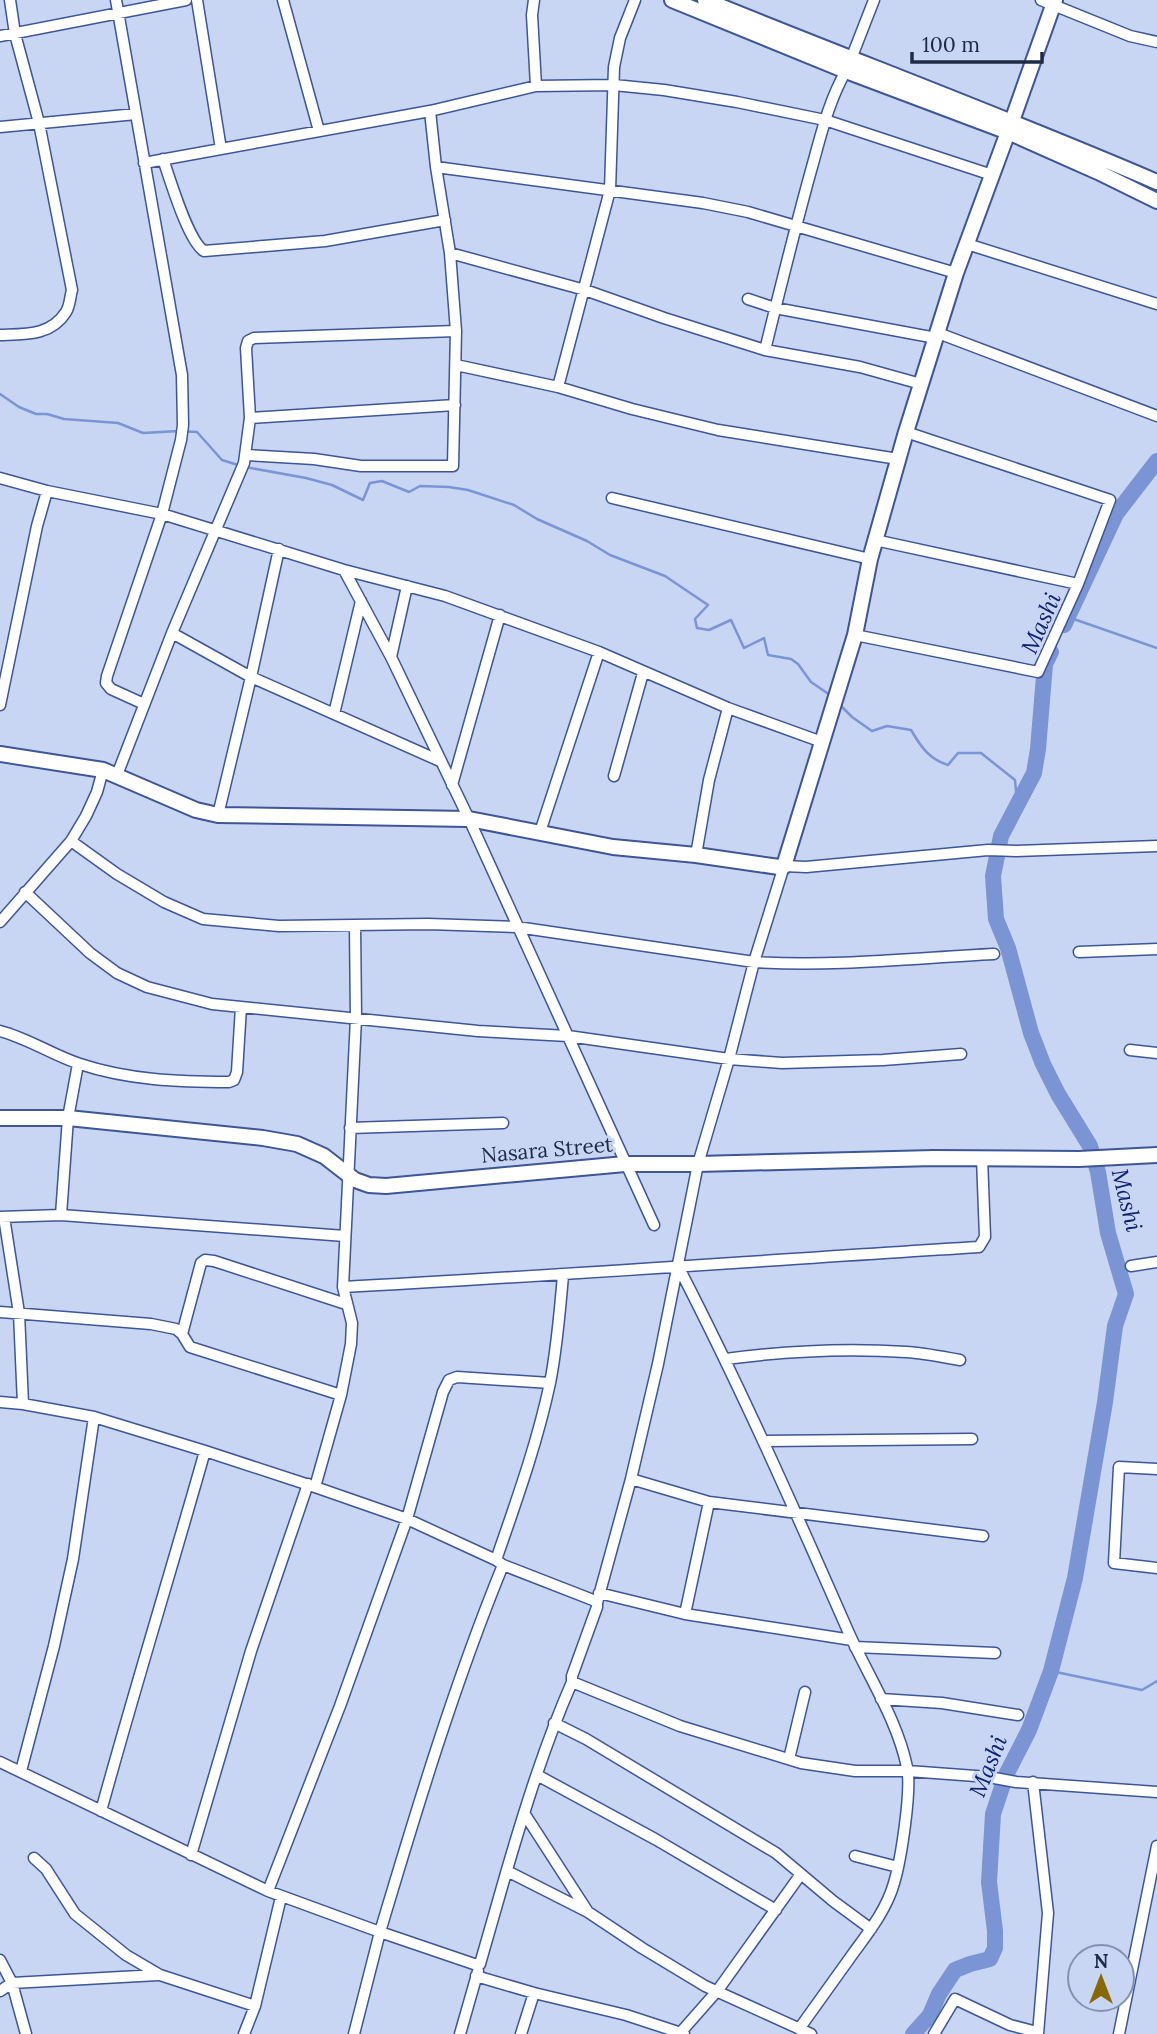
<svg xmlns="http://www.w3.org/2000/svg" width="1157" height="2034" viewBox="0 0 1157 2034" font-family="Lora,serif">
	<rect width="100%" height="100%" fill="#c8d5f3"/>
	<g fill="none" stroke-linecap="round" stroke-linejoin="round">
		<!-- stream -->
		<path stroke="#7b94d4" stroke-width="2.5" d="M 0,394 L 19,407 L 36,414 L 47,414 L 64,419 L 118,423 L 143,433 L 179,431 L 197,432 L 222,460 L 238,465
			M 245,467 L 306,478 L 332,485 L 363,500 L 370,483 L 382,481 L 409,492 L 420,486 L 449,487 L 468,490 L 514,505 L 537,519 L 587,541 L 610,555 L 665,576 L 708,605 L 695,619 L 697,628 L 709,630 L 731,620 L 744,648 L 764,638 L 768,655 L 791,659 L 798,664 L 811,682 L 830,695
			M 1068,617 L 1157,648
			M 840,705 L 852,717 L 872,731 L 887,726 L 911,730 C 921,747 929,759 948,765 L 958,753 L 981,753 L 1015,780 L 1017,803
			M 1051,1671 L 1142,1690 L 1157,1681"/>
		<!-- river -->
		<path stroke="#7b94d4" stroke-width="16" d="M 1064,625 L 1116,514 L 1157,461
			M 913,2034 L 930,2015 L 939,1994 L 955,1970 L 970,1964 L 990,1959 L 995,1948 L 995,1931 L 989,1882 L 993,1814 L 1006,1775 L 1029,1730 L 1051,1671 L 1075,1578 L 1105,1402 L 1115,1326 L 1126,1294 L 1108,1233 L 1098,1172 L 1090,1146 L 1058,1094 L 1043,1064 L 1031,1033 L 1008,948 L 996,919 L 993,876 L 1001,836 L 1034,773 L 1038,749 L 1045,664 L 1051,652"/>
		<defs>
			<path id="street" d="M 116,0 L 182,375 L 183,425 L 181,440 L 162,514 L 107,676 L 106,683 L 111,689 L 144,704
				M 197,0 L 221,149
				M 283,0 L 319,131
				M 534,0 L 532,15 L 536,86
				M 1041,0 L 1130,36 L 1157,42
				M 0,36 L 186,0
				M 851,59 L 874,0
				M 0,127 L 136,114
				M 163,159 C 170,179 188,241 204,251 L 325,241 L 445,220
				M 144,163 L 430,111 L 536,86 L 614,85 L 664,90 L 737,102 L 825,120 L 992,175
				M 436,167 L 703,203 L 748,212 L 956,273
				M 967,244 L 1157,304
				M 450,253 L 585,290 L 664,318 L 765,350 L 860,367 L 921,384
				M 748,299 L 775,308 L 936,338
				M 938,333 L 1157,416
				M 0,335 C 25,334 51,336 66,312 C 70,306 70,297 72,290 L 39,123 L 15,34 L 10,0
				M 765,350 C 780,289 795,228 812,167 C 821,135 829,100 846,71
				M 456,365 L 558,387 L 632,409 L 718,430 L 898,459
				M 558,387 L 610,190 L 614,67 L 620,38 L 635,0
				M 250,418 L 455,405
				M 246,455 L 314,459 L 361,466 L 453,466 L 456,331 L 450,253 L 436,167 L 430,111
				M 0,478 L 47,491 L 162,514 L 344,570 L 445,596 L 599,652 L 728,708 L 822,742
				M 612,498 L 870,559
				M 875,540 L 1078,584
				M 344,570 L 391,657 L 469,819 L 654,1225
				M 172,633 L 251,677 L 440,761
				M 855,635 L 1038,672 L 1078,584 L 1110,500 L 906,432
				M 391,657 L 407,586
				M 0,705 L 37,526 L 47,491
				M 334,714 L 361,601
				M 117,775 L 172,633 L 244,463 L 250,418 L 246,348 L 248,341 L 254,338 L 456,331
				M 614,776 L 643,673
				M 452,785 L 500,615
				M 218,815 L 251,677 L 279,549
				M 540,832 L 599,652
				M 71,841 L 117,874 L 164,902 L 203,919 L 279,926 L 428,924 L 517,927 L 754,962 C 834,967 915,958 994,954
				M 696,855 L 709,780 L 728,708
				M 25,892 L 90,953 L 117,973 L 147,987 L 212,1004 L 478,1031 L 568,1036 L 729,1059 L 782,1063 L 883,1060 L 961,1054
				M 0,922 L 71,841 L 86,816 L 97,792 L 103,770
				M 1079,952 L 1157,949
				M 0,1031 C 28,1038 52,1055 80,1064 C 128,1080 179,1082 229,1082 L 234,1080 L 237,1072 L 241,1007
				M 1130,1050 L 1157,1053
				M 350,1128 L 503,1123
				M 61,1215 L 68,1118 L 78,1064
				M 0,1217 L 61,1215 L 345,1236
				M 4,1217 L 19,1313 L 23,1404
				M 678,1266 C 740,1386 794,1508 848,1631 C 868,1676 897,1719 907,1767 C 912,1789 901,1860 894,1883 C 887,1909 868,1933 852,1955 C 834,1980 817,2004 799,2029
				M 1131,1266 L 1157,1262
				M 343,1287 C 555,1276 767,1260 979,1247 L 985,1237 L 982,1158
				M 0,1312 L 151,1324 L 176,1329 L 182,1334 L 190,1347 L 341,1395
				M 182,1334 L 201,1263 L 205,1260 L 214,1261 L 346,1304
				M 726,1359 C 786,1351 846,1348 906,1352 C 924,1353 943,1357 960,1360
				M 0,1402 L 23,1404 L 94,1417 L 205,1451 L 315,1487 L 407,1519 L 496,1560 L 503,1565 L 593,1600 L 597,1603 L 597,1607 L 572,1676 L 572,1682 L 680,1726 L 801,1763 L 855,1771 L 908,1771 L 989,1777 L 1016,1782 L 1157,1792
				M 764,1441 L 972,1439
				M 1157,1469 L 1119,1467 L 1114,1563 L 1157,1568
				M 631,1479 L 709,1502 L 983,1536
				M 315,1487 L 341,1395 L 351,1344 L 352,1323 L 343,1287 L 356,1018 L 355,925
				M 496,1560 C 516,1502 537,1444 550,1383 C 557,1348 560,1311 563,1275
				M 599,1593 L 685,1614 L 852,1640
				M 597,1603 L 631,1479 L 658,1364 L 698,1164 L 729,1059 L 754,962 L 784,866 L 806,867 L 988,850 L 1016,851 L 1157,846
				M 685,1614 L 709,1502
				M 855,1647 L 995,1653
				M 881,1699 L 942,1703 L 1018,1715
				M 554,1723 L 586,1739 L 776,1853 L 833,1901 L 871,1929
				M 789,1759 L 805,1692
				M 0,1762 L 268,1891 L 380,1932 C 417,1808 454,1685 503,1565
				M 21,1771 L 54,1646 L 73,1559 L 94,1417
				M 537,1775 L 655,1839 L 776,1910
				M 1033,1782 L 1048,1913 L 1038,2034
				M 101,1811 C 134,1691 171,1571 205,1451
				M 524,1813 L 588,1912
				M 191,1855 L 251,1651 L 308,1484
				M 855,1856 L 898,1867
				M 34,1858 L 46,1869 L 75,1914 L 126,1955 L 160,1975 L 255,2006
				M 506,1873 C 525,1808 545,1744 572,1682
				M 268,1891 L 340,1706 L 407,1519 L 443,1392 L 449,1380 L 457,1377 L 550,1383
				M 0,1960 L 12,1983 L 26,2034
				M 476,1976 L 534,1993 L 626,2015 L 684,2034
				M 0,1991 L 12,1983 L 158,1975
				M 681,2032 L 718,1990 L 801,1874
				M 244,2034 L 255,2006 L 281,1897
				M 354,2034 L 380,1932 L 474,1964 L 480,1964 L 506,1873 L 511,1873 L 588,1912 L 642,1948 L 705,1986 L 811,2034
				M 460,2034 L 478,1971
				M 521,2034 L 534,1993
				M 934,2034 L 955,1999 L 1010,2025 L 1037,2032
				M 1119,2034 L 1157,1846"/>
			<path id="secondary" d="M 672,0 L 846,71 L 1008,132 L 1098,172 L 1157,201
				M 705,0 C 855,61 1008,118 1157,182
				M 1012,121 L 1055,0
				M 0,754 L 103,770 L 196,810 L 218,815 L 469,819 L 613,847 L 696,855 L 779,867 L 784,866 L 855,635 L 870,559 L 906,432 L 956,273 L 1008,132
				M 0,1118 L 68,1118 L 263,1138 L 297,1144 L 324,1156 L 355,1180 L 369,1185 L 386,1186 L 625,1164 L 698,1164 L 934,1158 L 1079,1159 L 1157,1155"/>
		</defs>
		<!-- street casing -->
		<use href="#street" stroke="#3e5596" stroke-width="13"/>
		<!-- secondary casing -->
		<use href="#secondary" stroke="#3e5596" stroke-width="18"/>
		<!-- street -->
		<use href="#street" stroke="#fff" stroke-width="10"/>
		<!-- secondary -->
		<use href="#secondary" stroke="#fff" stroke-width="14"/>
	</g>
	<g text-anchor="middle" stroke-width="6" stroke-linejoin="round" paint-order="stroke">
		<!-- street labels -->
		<g font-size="21" fill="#212b48" stroke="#c8d5f3">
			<text transform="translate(547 1150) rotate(-5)" y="7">Nasara Street</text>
		</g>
		<!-- water labels -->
		<g font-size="23" font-style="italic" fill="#11226c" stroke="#c8d5f3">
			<text transform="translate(1041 623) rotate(-66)" y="8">Mashi</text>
			<text transform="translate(1127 1200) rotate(76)" y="8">Mashi</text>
			<text transform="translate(988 1766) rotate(-68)" y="8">Mashi</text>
		</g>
	</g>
	<!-- north arrow -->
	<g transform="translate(1101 1978)"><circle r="33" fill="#c8d5f3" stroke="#8591af" stroke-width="2"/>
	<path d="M0-5L12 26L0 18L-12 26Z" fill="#876804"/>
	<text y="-10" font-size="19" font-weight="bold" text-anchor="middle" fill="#212b48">N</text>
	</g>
	<!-- scale -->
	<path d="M912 52v10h130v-10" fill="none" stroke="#212b48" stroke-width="3.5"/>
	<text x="922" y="52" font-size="21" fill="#212b48" stroke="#c8d5f3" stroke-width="5" paint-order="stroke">100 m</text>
</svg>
